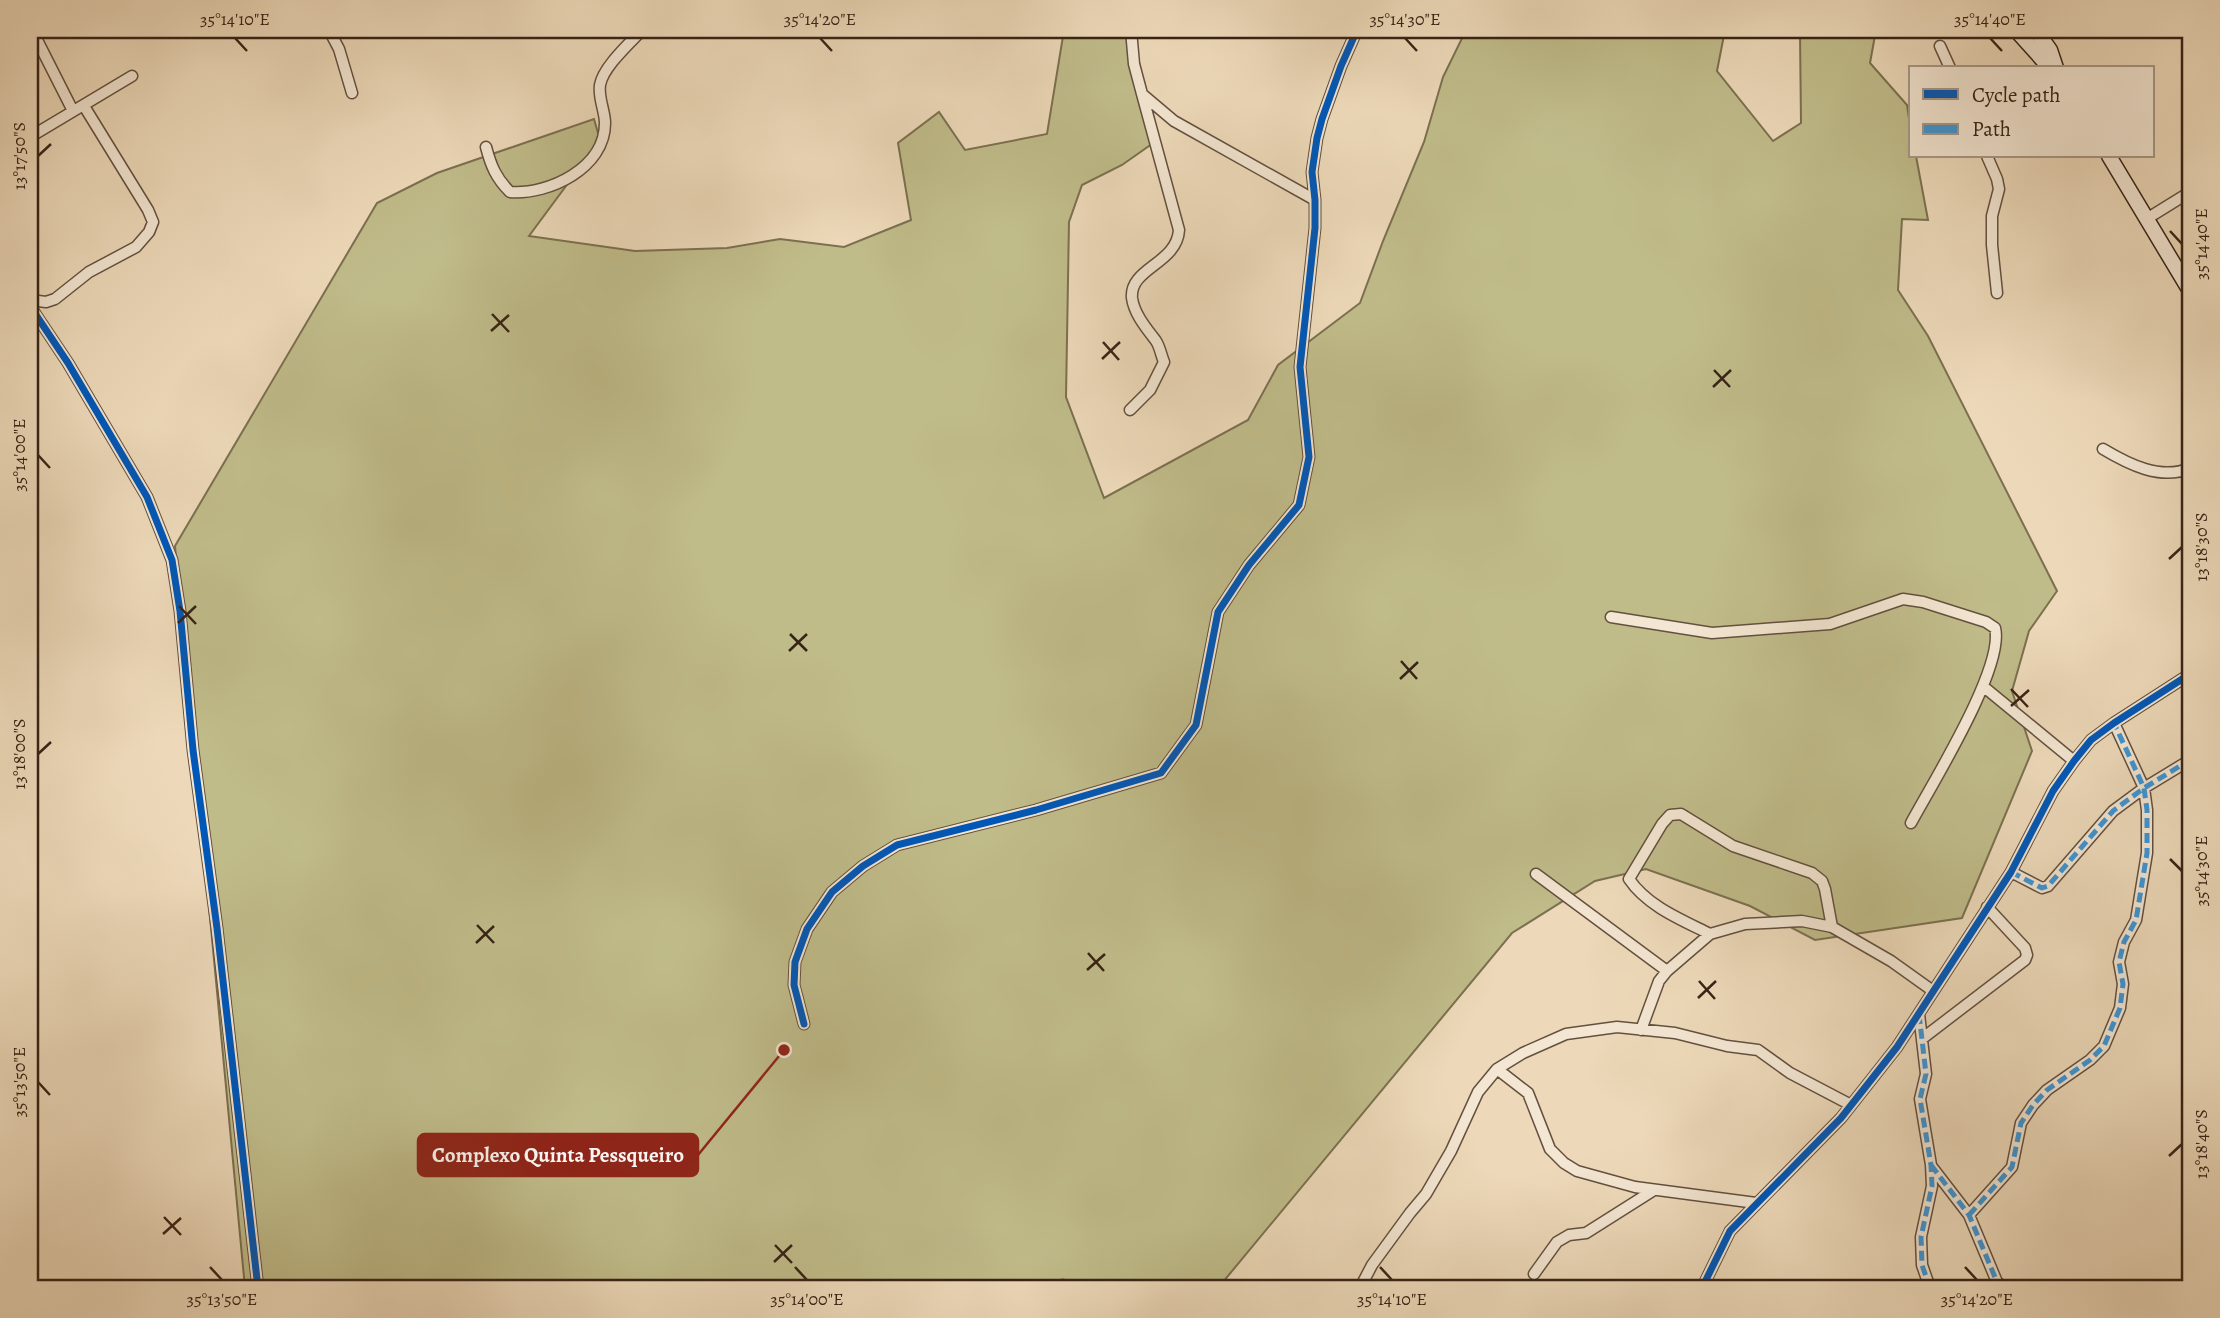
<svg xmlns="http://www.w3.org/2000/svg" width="2220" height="1318" viewBox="0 0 2220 1318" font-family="Alegreya,serif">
	<rect width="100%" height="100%" fill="#edd9b9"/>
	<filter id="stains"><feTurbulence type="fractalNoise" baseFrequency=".00286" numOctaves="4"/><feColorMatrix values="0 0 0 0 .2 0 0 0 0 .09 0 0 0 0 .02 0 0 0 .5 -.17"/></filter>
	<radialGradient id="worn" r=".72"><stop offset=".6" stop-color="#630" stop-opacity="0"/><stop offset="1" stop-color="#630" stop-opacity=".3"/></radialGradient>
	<!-- green -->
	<path fill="#c0bc8a" stroke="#7b7050" stroke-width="2" d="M 1064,30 L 1132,30 L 1156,141 L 1122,165 L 1082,185 L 1069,222 L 1066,397 L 1104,498 L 1248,420 L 1278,365 L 1360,303 L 1383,241 L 1424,142 L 1443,77 L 1466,30 L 1725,30 L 1717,71 L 1773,141 L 1801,123 L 1800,34 L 1824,30 L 1876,30 L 1870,63 L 1907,105 L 1910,125 L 1910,156 L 1916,156 L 1928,220 L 1902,219 L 1898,290 L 1928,336 L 2057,591 L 2029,631 L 2012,691 L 2032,751 L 1962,918 L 1815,940 L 1750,906 L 1646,869 L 1595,881 L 1512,933 L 1218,1288 L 245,1288 L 175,546 L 377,203 L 437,173 L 594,119 L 600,140 L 529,236 L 635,251 L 727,248 L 780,239 L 844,247 L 911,220 L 898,143 L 939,112 L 965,150 L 1047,134 Z"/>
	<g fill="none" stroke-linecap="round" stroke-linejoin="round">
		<defs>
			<path id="minor" d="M 32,30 L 73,111
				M 329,30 L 339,49 L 352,93
				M 924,30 L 926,30
				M 1131,30 L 1134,64 L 1142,94 L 1174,121 L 1315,200
				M 1940,46 L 1950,68
				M 30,137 L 132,76
				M 486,147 C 491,166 496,178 510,192 C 549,195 605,168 605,123 C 605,111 598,98 600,85 C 603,67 630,43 642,30
				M 1987,156 L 1997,179 L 1999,189 L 1992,216 L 1992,245 L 1997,293
				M 2148,218 L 2190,192
				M 30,300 L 46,302 L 55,299 L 89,272 L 136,247 L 149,232 L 153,222 L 148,210 L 84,106
				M 30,306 L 68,363 L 147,497 L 172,560 L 180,611 L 193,750 L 217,928 L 258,1288
				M 1130,410 L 1150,390 L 1164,362 C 1161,355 1160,347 1156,341 C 1147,329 1134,314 1132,298 C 1129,268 1177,264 1179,230 L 1142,94
				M 2103,449 C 2128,464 2161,481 2190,468
				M 1611,617 L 1712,633 L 1830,624 L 1903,599 L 1923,602 L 1986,622 L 1995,628 C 2005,667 1932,784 1911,823
				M 1984,687 L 2074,761
				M 2011,872 L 2042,888 L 2048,886 L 2113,811 L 2144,788 L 2190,760
				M 1536,874 L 1667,971
				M 1710,934 C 1682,920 1647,906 1629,879 L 1662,824 L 1670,815 L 1681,814 L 1733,846 L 1812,873 L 1822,881 L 1825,889 L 1832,927
				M 1919,1014 L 1926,1074 L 1920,1099 L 1931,1165 L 1932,1186 L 1921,1237 L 1922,1265 L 1930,1288
				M 804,1024 L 794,985 L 795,962 L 807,929 L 832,892 L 863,866 L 897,845 L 1036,810 L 1161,773 L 1196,725 L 1218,612 L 1249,565 L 1299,505 L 1309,457 L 1300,367 L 1315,228 L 1315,200 L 1312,172 L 1317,138 L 1322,119 L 1341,66 L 1357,30
				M 1641,1030 L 1659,981 L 1667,971 L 1710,934 L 1745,924 L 1802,921 L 1832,927 L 1891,961 L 1933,991
				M 1923,1038 L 2025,960 L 2027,955 L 2025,948 L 1987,907
				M 1497,1069 L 1528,1093 L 1550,1149 L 1564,1163 L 1577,1171 L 1635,1187 L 1756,1203
				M 1932,1167 L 1969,1215 L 1997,1282 L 2005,1288
				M 1969,1215 L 2012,1167 L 2021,1123 L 2033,1105 L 2047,1090 L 2090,1060 L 2104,1046 L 2120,1008 L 2123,984 L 2119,962 L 2124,942 L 2136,920 L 2147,853 L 2147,810 L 2144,788 L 2114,723
				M 1534,1274 L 1557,1242 L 1569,1235 L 1586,1233 L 1654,1190
				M 1063,1285 L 1065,1288
				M 1360,1288 L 1372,1265 L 1410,1213 L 1426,1194 L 1451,1151 L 1478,1092 L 1497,1069 L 1523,1053 L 1566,1034 L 1617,1027 L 1675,1033 L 1727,1046 L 1758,1050 L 1790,1073 L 1851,1105
				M 1702,1288 L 1730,1231 L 1841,1118 L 1897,1047 L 2011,872 L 2053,791 L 2074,761 L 2091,740 L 2114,723 L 2190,674"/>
			<path id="secondary" d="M 2016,30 L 2050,68
				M 2036,30 L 2050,50 L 2056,68
				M 2109,156 L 2190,291"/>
		</defs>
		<!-- minor casing -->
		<use href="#minor" stroke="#64503f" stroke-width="13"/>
		<!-- secondary casing -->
		<use href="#secondary" stroke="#362316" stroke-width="17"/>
		<!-- minor -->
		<use href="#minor" stroke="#f3e6d2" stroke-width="10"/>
		<!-- secondary -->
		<use href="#secondary" stroke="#f3e6d2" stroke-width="14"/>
		<!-- quiet -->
		<path stroke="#3e95d4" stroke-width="5" stroke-dasharray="10 5" stroke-linecap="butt" d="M 2011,872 L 2042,888 L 2048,886 L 2113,811 L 2144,788 L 2190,760
			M 1919,1014 L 1926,1074 L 1920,1099 L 1931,1165 L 1932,1186 L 1921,1237 L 1922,1265 L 1930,1288
			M 1931,1165 L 1969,1215 L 1997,1282 L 2005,1288
			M 1969,1215 L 2012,1167 L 2021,1123 L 2033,1105 L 2047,1090 L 2090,1060 L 2104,1046 L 2120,1008 L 2123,984 L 2119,962 L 2124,942 L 2136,920 L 2147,853 L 2147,810 L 2144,788 L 2114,723"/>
		<defs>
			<path id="cycleway" d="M 30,306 L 68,363 L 147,497 L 172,560 L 180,611 L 193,750 L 217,928 L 258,1288
				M 804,1024 L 794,985 L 795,962 L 807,929 L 832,892 L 863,866 L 897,845 L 1036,810 L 1161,773 L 1196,725 L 1218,612 L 1249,565 L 1299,505 L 1309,457 L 1300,367 L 1315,228 L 1315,200 L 1312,172 L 1317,138 L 1322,119 L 1341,66 L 1357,30
				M 1702,1288 L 1730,1231 L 1841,1118 L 1897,1047 L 2011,872 L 2053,791 L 2074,761 L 2091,740 L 2114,723 L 2190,674"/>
		</defs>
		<!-- cycleway casing -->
		<use href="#cycleway" stroke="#f3e6d2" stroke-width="11"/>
		<!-- cycleway -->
		<use href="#cycleway" stroke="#0057b8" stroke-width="7"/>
	</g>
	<!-- ticks -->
	<path fill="none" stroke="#362316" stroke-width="2.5" d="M 235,38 L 247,51M 820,38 L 832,51M 1405,38 L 1417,51M 1990,38 L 2002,51M 38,156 L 51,144M 2170,231 L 2182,244M 492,314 L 509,332M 491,331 L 509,315M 1103,342 L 1119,360M 1102,359 L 1120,342M 1714,370 L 1730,387M 1713,387 L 1731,370M 38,455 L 50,468M 2169,559 L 2182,547M 179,606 L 196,624M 178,623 L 196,606M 790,634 L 807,651M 789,651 L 807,634M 1401,661 L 1417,679M 1400,679 L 1418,662M 2011,689 L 2028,707M 2011,706 L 2029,690M 38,754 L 51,742M 2170,859 L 2182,871M 477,925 L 494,943M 476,943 L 494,926M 1088,953 L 1104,971M 1087,970 L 1105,954M 1699,981 L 1715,999M 1698,998 L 1716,981M 38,1082 L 50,1095M 2169,1156 L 2182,1144M 164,1217 L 181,1235M 163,1234 L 181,1218M 775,1245 L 792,1263M 774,1262 L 792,1245M 210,1267 L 222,1280M 795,1267 L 807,1280M 1380,1267 L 1392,1280M 1965,1267 L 1977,1280"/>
	<!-- callouts -->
	<path fill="none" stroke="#8f2418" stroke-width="2.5" d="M784 1050L698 1155"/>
	<circle fill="#8f2418" stroke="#f3e6d2" stroke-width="2.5" cx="784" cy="1050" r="7"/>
	<rect fill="#8f2418" stroke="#8f2418" stroke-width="2.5" x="418" y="1134" width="280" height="42" rx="7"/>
	<g font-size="21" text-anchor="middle" font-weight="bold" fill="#fff">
		<text x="558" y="1162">Complexo Quinta Pessqueiro</text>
	</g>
	<!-- margin -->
	<rect width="2220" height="1318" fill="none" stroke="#edd9b9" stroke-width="77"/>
	<!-- legend -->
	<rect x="1909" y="66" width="245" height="91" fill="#f3e6d2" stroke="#a79887" stroke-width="2"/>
	<rect x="1923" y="89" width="35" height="10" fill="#0057b8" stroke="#a79887" stroke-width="2"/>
	<text x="1972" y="102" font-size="21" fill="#362316">Cycle path</text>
	<rect x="1923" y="124" width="35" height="10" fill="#3e95d4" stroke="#a79887" stroke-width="2"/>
	<text x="1972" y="136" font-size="21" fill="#362316">Path</text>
	<rect x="38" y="38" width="2144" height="1242" fill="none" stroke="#362316" stroke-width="2.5"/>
	<g font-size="18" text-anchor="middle" fill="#362316">
		<text x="235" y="25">35°14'10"E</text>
		<text x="820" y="25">35°14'20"E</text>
		<text x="1405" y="25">35°14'30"E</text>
		<text x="1990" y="25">35°14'40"E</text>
		<text transform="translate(19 156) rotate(-90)" y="6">13°17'50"S</text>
		<text transform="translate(2201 244) rotate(-90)" y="6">35°14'40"E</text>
		<text transform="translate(19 455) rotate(-90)" y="6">35°14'00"E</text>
		<text transform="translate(2201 547) rotate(-90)" y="6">13°18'30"S</text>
		<text transform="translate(19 754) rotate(-90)" y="6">13°18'00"S</text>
		<text transform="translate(2201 871) rotate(-90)" y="6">35°14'30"E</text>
		<text transform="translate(19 1082) rotate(-90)" y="6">35°13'50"E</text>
		<text transform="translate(2201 1144) rotate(-90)" y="6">13°18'40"S</text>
		<text x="222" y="1305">35°13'50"E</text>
		<text x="807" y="1305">35°14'00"E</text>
		<text x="1392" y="1305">35°14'10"E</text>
		<text x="1977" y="1305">35°14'20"E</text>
	</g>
	<rect width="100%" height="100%" filter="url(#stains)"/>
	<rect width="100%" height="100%" fill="url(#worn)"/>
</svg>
